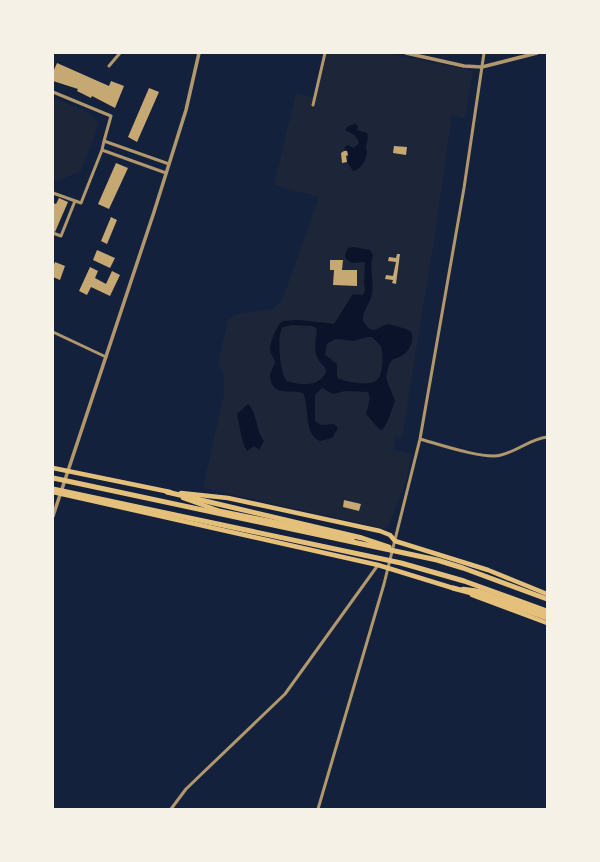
<svg xmlns="http://www.w3.org/2000/svg" width="600" height="862" viewBox="0 0 600 862" font-family="Mulish,sans-serif">
	<rect width="100%" height="100%" fill="#14213d"/>
	<!-- green -->
	<path fill="#1d2539" d="M 324,53 L 384,53 L 473,71 L 465,118 L 452,115 L 435,234 L 402,438 L 396,436 L 393,450 L 412,454 L 405,485 L 387,529 L 203,488 L 224,394 L 224,377 L 218,364 L 228,320 L 237,314 L 273,309 L 283,298 L 319,197 L 274,185 L 296,93 L 313,97 Z
		M 53,98 L 88,112 L 99,123 L 81,171 L 57,181 L 53,179 Z"/>
	<!-- water -->
	<path fill="#0b132b" fill-rule="evenodd" d="M 355,124 L 358,126 L 357,130 L 367,133 C 369,139 367,140 366,146 C 365,151 367,147 367,152 C 367,159 361,170 353,171 L 347,162 L 349,155 L 347,150 L 344,148 L 347,145 L 354,148 L 359,143 C 357,135 351,133 345,130 L 348,126 Z
		M 353,247 L 370,250 L 373,255 C 369,268 374,281 372,294 C 370,304 362,311 363,321 C 374,338 376,326 389,324 L 406,329 L 411,332 C 416,344 406,357 393,359 L 389,364 L 386,378 L 395,401 L 387,423 L 382,430 L 379,429 L 366,414 L 370,398 L 368,392 L 345,391 L 333,394 L 322,388 L 315,395 L 315,421 L 321,425 L 334,424 L 338,428 L 332,438 L 320,441 C 303,434 310,407 303,393 C 291,389 272,398 270,376 C 270,371 275,366 275,361 C 273,357 270,353 270,349 C 270,343 277,324 283,321 L 300,320 L 334,324 L 353,294 L 363,295 L 365,290 L 364,283 L 365,262 L 351,263 L 346,259 L 345,255 L 348,248 ZM 292,325 L 312,326 L 317,329 C 315,344 312,357 325,367 L 326,372 C 319,388 300,385 287,381 C 280,375 276,333 283,327 ZM 367,337 L 372,337 L 381,346 C 383,354 384,374 377,380 C 370,387 348,382 339,379 L 337,377 L 337,364 L 325,355 L 327,344 L 335,339 L 354,341 Z
		M 248,404 C 258,414 255,430 264,441 L 259,450 L 254,446 L 247,451 C 241,442 240,425 237,414 Z"/>
	<!-- building -->
	<path fill="#c6a872" d="M 57,63 L 109,86 L 111,81 L 124,86 L 115,108 L 92,96 L 91,98 L 77,91 L 78,89 L 53,81 L 53,72 Z
		M 149,88 L 159,92 L 137,142 L 128,137 Z
		M 394,146 L 407,147 L 406,155 L 393,153 Z
		M 344,151 L 347,151 L 348,155 L 346,156 L 347,162 L 342,163 L 341,153 Z
		M 116,163 L 128,168 L 109,209 L 98,204 Z
		M 59,198 L 68,202 L 55,232 L 53,231 L 53,203 L 56,204 Z
		M 111,217 L 117,220 L 107,244 L 101,241 Z
		M 97,250 L 115,258 L 110,268 L 93,260 Z
		M 397,254 L 400,254 L 396,284 L 392,283 L 393,280 L 385,279 L 386,275 L 393,276 L 396,262 L 388,261 L 389,257 L 396,258 Z
		M 330,260 L 343,260 L 342,270 L 357,270 L 357,286 L 333,285 L 334,270 L 330,270 Z
		M 55,262 L 65,266 L 60,280 L 53,277 L 53,267 Z
		M 90,267 L 98,271 L 95,278 L 106,284 L 112,271 L 120,275 L 110,296 L 91,287 L 87,295 L 79,291 Z
		M 344,500 L 361,504 L 359,511 L 343,507 Z"/>
	<g fill="none" stroke-linecap="round" stroke-linejoin="round">
		<!-- minor -->
		<path stroke="#b1986c" stroke-width="3" d="M 109,66 L 120,53
			M 53,92 L 111,116 L 104,141 L 169,164
			M 313,105 L 325,53
			M 102,150 L 104,141
			M 53,193 L 81,203 L 102,150 L 166,173
			M 53,233 L 61,236 L 75,201
			M 53,332 L 106,357
			M 420,439 C 438,444 485,460 501,455 C 518,451 530,439 547,437
			M 171,809 L 186,789 L 285,694 L 378,565
			M 318,809 L 384,584 L 420,439 L 464,188 L 484,53"/>
		<!-- tertiary -->
		<path stroke="#b1986c" stroke-width="3.5" d="M 406,53 L 464,66 L 482,67 L 537,53
			M 53,516 L 154,212 L 186,110 L 199,53"/>
		<!-- primary -->
		<path stroke="#e5c07b" stroke-width="4.5" d="M 53,468 L 170,492
			M 53,492 L 378,565 L 456,589
			M 181,493 L 228,498 L 380,531 L 390,535 L 395,541 L 488,570 L 547,594
			M 183,498 L 220,511 L 353,538
			M 463,589 L 479,591 L 547,615
			M 472,595 L 547,623"/>
		<!-- trunk -->
		<path stroke="#e5c07b" stroke-width="5" d="M 53,478 L 437,560 L 463,568 L 547,599
			M 53,489 L 401,563 L 464,581 L 547,611
			M 167,492 L 362,538 L 389,547
			M 453,588 L 494,599 L 547,618"/>
	</g>
	<!-- border -->
	<rect width="600" height="862" fill="none" stroke="#f6f1e7" stroke-width="108"/>
</svg>
